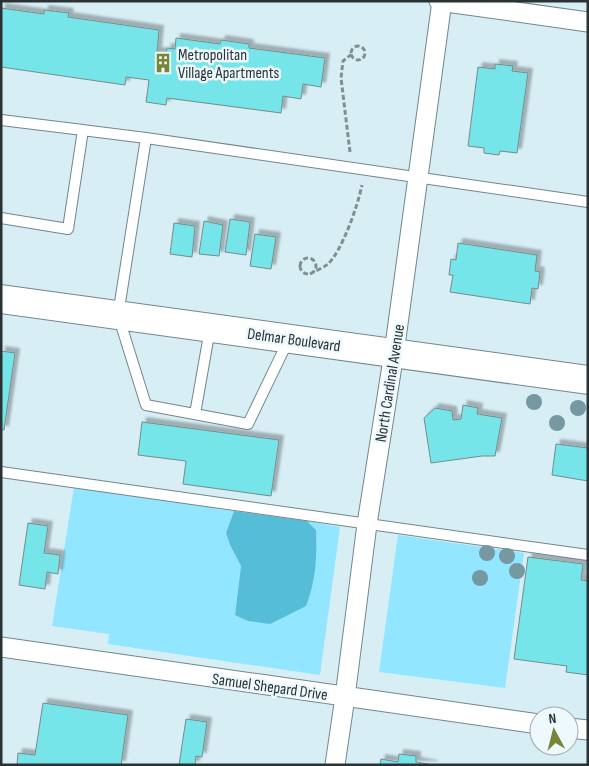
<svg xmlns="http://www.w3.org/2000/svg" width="589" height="766" viewBox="0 0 589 766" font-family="'Sofia Sans Condensed',sans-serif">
	<defs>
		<filter id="shadow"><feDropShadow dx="4.5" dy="-4.5" stdDeviation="1" flood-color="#0004"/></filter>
	</defs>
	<rect width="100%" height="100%" fill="#d8eef5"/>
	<!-- green -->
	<path fill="#92e6ff" d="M 74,487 L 234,511 L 226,533 L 230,545 L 241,566 L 235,615 L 316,530 L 307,521 L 340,527 L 320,675 L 108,644 L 109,634 L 52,626 Z
		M 398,535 L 524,553 L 505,688 L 379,672 Z"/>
	<!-- forest -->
	<path fill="#56bdd9" d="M 234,511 L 307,521 L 316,530 C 317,558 316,580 306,606 L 270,624 L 248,621 L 235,615 L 241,566 L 230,545 L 226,533 Z"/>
	<!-- building -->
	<path fill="#75e5e9" stroke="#768b8c" filter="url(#shadow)" d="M 1,8 L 44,14 L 44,10 L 69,13 L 68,17 L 159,30 L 157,52 L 166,53 L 167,48 L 175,49 L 176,38 L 220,44 L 221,40 L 249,44 L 249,48 L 325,58 L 321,87 L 303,84 L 301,99 L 283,96 L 281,113 L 167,98 L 166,105 L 146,102 L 149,80 L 126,77 L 125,85 L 1,67 Z
		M 495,64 L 513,66 L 512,71 L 528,73 L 517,153 L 500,151 L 499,155 L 484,153 L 484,148 L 468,146 L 478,67 L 495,69 Z
		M 230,219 L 250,222 L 246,255 L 225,252 Z
		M 204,221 L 223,225 L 219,256 L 199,254 Z
		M 174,223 L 195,226 L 192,257 L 170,254 Z
		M 255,234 L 276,237 L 271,269 L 250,266 Z
		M 458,243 L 537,255 L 535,271 L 540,272 L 538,289 L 532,288 L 530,304 L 450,292 L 453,275 L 449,275 L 451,259 L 456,260 Z
		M 1,351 L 15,353 L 4,430 L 1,430 Z
		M 463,405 L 478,408 L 477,414 L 502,418 L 495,456 L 482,456 L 431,463 L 424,418 L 435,408 L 452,411 L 453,420 L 461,419 Z
		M 142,422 L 279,440 L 271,496 L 183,484 L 186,461 L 138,455 Z
		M 556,444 L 588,448 L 588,481 L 552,475 Z
		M 28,523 L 48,526 L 44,553 L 60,555 L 58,574 L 47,572 L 45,589 L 19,585 Z
		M 528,557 L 583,564 L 581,580 L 588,581 L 588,675 L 566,672 L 567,666 L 514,659 Z
		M 43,703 L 128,715 L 121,765 L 17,765 L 18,753 L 35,755 Z
		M 186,719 L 207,722 L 202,757 L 196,756 L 195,765 L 179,765 Z
		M 399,754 L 416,756 L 416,762 L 433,765 L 380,765 L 381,759 L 398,762 Z"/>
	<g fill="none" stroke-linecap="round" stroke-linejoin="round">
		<defs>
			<path id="lane" d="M 1,120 L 83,130 L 68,229 L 1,218
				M 82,130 L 146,138
				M 288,341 L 248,424 L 146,405 L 118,315 L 146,138 L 588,202
				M 195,414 L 210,329
				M 1,472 L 588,555"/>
			<path id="street" d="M 439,1 L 588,22
				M 1,647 L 539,724
				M 569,728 L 588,730
				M 335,765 L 345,697 L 367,524 L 394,353 L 442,1"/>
			<path id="secondary" d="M 1,299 L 588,380"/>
		</defs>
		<!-- lane casing -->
		<use href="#lane" stroke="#72868c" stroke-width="12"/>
		<!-- street casing -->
		<use href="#street" stroke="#72868c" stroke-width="21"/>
		<!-- secondary casing -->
		<use href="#secondary" stroke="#72868c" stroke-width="30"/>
		<!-- path -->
		<path stroke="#808f93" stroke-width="3" stroke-dasharray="5 2.5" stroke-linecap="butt" d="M351 53a7 7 0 1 1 14 0a7 7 0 1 1-14 0Z
			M 350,152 L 341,78 L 343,61 L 352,54
			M300 266a8 8 0 1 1 16 0a8 8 0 1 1-16 0Z
			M 310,274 C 315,271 323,268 328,264 C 342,251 358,205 362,185"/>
		<!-- lane -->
		<use href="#lane" stroke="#fff" stroke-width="10"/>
		<!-- street -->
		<use href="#street" stroke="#fff" stroke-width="19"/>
		<!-- secondary -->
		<use href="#secondary" stroke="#fff" stroke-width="28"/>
	</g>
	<!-- trees -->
	<g fill="#7598a1">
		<circle cx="534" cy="402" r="8"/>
		<circle cx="578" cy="408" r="8"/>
		<circle cx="557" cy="423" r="8"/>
		<circle cx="487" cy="553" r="8"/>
		<circle cx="507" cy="556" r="8"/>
		<circle cx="517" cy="571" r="8"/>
		<circle cx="480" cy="578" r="8"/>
	</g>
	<!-- icons -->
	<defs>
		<symbol id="building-bare" viewBox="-9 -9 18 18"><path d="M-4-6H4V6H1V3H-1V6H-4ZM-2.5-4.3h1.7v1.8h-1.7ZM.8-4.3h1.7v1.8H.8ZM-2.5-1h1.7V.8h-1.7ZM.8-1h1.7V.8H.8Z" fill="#778534" stroke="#edf9fd" stroke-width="2.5" paint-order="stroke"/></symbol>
	</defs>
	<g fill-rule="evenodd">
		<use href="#building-bare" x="149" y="49" width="28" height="28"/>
	</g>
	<g text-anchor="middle" stroke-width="5" stroke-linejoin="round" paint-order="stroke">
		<!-- poi labels -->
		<g font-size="16" fill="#2a3234" stroke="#edf9fd" text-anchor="start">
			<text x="178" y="60">Metropolitan<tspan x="178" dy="18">Village Apartments</tspan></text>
		</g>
		<!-- street labels -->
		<g font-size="16" fill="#2a3234" stroke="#edf9fd">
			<text transform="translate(294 339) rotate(8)" y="6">Delmar Boulevard</text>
			<text transform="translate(389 383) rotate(-81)" y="6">North Cardinal Avenue</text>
			<text transform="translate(270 686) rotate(8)" y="6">Samuel Shepard Drive</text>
		</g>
	</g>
	<!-- border -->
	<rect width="589" height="766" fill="none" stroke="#2a3234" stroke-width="5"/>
	<!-- north arrow -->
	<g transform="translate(554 731) rotate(353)"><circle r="24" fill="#edf9fd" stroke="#9fa9ad"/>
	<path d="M0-4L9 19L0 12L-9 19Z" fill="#778534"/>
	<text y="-8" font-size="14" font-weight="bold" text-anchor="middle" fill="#2a3234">N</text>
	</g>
</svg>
